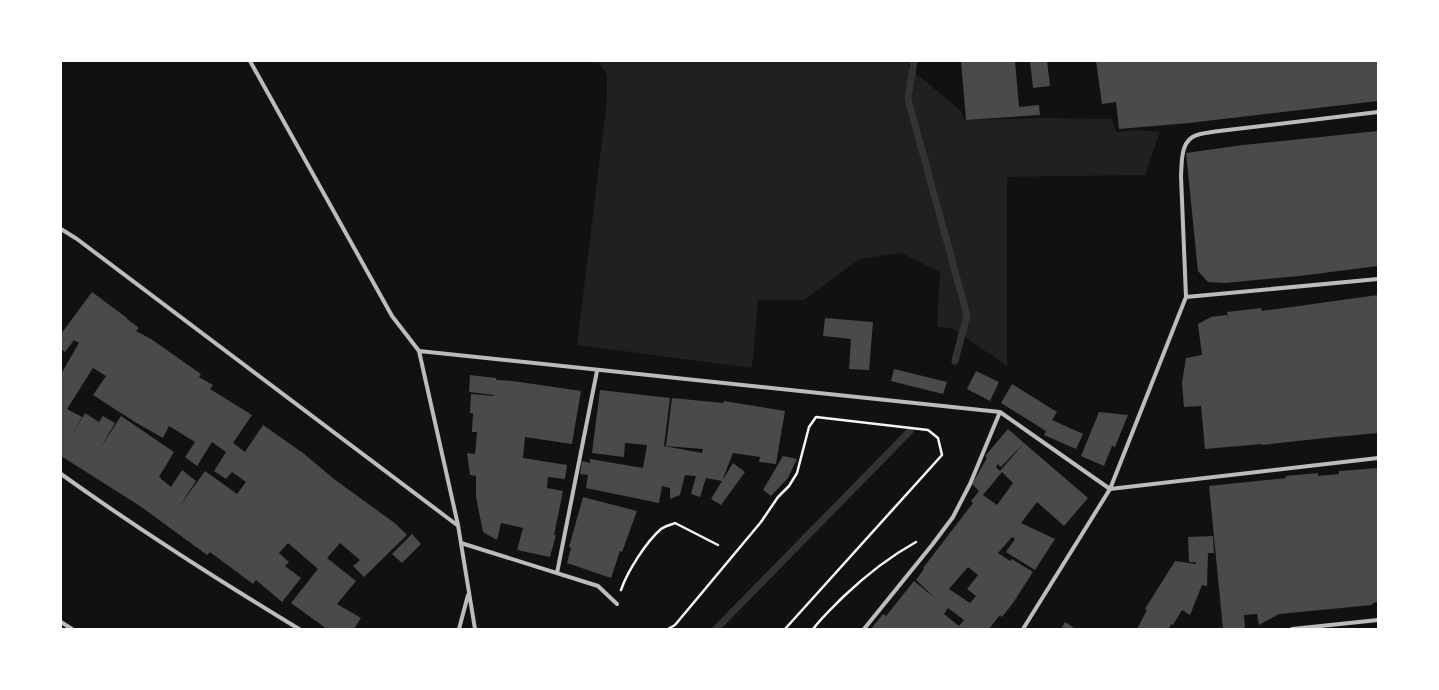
<svg xmlns="http://www.w3.org/2000/svg" width="1439" height="690" viewBox="0 0 1439 690" font-family="'Alegreya Sans',sans-serif">
	<rect width="100%" height="100%" fill="#111"/>
	<!-- green -->
	<path fill="#202020" d="M 598,61 L 910,61 L 908,67 L 960,110 L 965,120 L 1046,118 L 1112,119 L 1116,132 L 1137,130 L 1160,132 L 1145,175 L 1007,177 L 1007,366 L 952,328 L 937,327 L 940,272 L 902,253 L 860,259 L 804,300 L 758,300 L 752,368 L 577,345 L 607,100 L 607,75 Z"/>
	<g fill="none" stroke-linecap="round" stroke-linejoin="round">
		<!-- stream -->
		<path stroke="#333" stroke-width="7" d="M 914,61 L 908,99 L 967,315 L 955,361
			M 716,629 L 910,431"/>
	</g>
	<!-- building -->
	<path fill="#4a4a4a" fill-rule="evenodd" d="M 961,61 L 1015,61 L 1019,107 L 1039,105 L 1040,115 L 966,120 Z
		M 1030,61 L 1047,61 L 1050,86 L 1033,88 Z
		M 1096,61 L 1378,61 L 1378,101 L 1189,123 L 1119,129 L 1116,102 L 1102,104 Z
		M 1378,131 L 1378,266 L 1299,276 L 1225,283 L 1208,282 L 1198,271 L 1186,153 L 1243,145 Z
		M 92,292 L 127,318 L 127,319 L 139,328 L 136,331 L 151,339 L 201,374 L 199,377 L 213,385 L 210,389 L 252,415 L 233,443 L 245,452 L 263,425 L 303,453 L 334,479 L 396,524 L 407,535 L 364,577 L 353,566 L 360,560 L 340,543 L 327,558 L 356,581 L 337,604 L 361,618 L 354,629 L 327,629 L 291,603 L 318,569 L 288,543 L 279,553 L 289,562 L 285,566 L 301,578 L 282,602 L 256,580 L 253,584 L 210,552 L 207,555 L 140,506 L 61,456 L 61,374 L 79,343 L 74,340 L 65,352 L 61,349 L 61,334 ZM 93,368 L 106,376 L 93,395 L 135,422 L 163,438 L 169,426 L 195,442 L 185,457 L 197,466 L 212,442 L 226,452 L 214,471 L 226,479 L 232,472 L 246,482 L 237,494 L 205,471 L 179,507 L 196,481 L 182,470 L 171,487 L 159,477 L 174,452 L 121,416 L 99,450 L 115,423 L 103,416 L 99,422 L 85,413 L 71,436 L 82,417 L 67,409 Z
		M 1378,295 L 1378,433 L 1335,437 L 1262,445 L 1262,444 L 1205,449 L 1201,406 L 1184,407 L 1182,383 L 1186,358 L 1202,355 L 1198,324 L 1211,317 L 1227,315 L 1228,321 L 1227,312 L 1261,308 L 1262,311 Z
		M 825,318 L 873,322 L 869,370 L 849,369 L 851,339 L 823,336 Z
		M 894,369 L 947,382 L 943,394 L 891,381 Z
		M 976,371 L 999,382 L 990,401 L 967,389 Z
		M 470,375 L 496,378 L 496,380 L 513,381 L 581,391 L 572,444 L 525,437 L 523,458 L 567,465 L 565,479 L 548,477 L 547,488 L 563,491 L 554,535 L 556,535 L 550,557 L 517,550 L 523,528 L 501,523 L 497,540 L 483,532 L 476,497 L 476,476 L 470,475 L 467,453 L 475,454 L 477,432 L 472,432 L 473,413 L 470,413 L 471,394 L 494,396 L 494,395 L 469,392 Z
		M 1012,384 L 1057,412 L 1052,420 L 1083,434 L 1076,449 L 1044,435 L 1046,431 L 1001,403 Z
		M 600,390 L 670,398 L 664,446 L 702,453 L 703,449 L 666,446 L 672,398 L 723,403 L 724,401 L 785,411 L 776,464 L 759,462 L 760,457 L 733,453 L 722,481 L 706,478 L 700,497 L 691,494 L 696,476 L 685,475 L 680,495 L 670,499 L 670,488 L 662,486 L 659,503 L 586,488 L 588,475 L 580,474 L 582,461 L 590,463 L 590,459 L 643,468 L 647,445 L 625,443 L 624,457 L 592,453 Z
		M 1099,412 L 1128,415 L 1115,447 L 1112,446 L 1104,466 L 1081,456 Z
		M 1008,429 L 1024,443 L 1001,467 L 998,464 L 996,467 L 1000,471 L 1024,443 L 1088,498 L 1064,526 L 1037,502 L 1021,523 L 1055,539 L 1035,570 L 1006,552 L 1015,539 L 1012,537 L 998,553 L 1010,561 L 1012,559 L 1033,572 L 1013,603 L 1002,617 L 1000,615 L 989,629 L 871,629 L 883,614 L 886,616 L 914,581 L 936,599 L 916,580 L 924,569 L 923,568 L 973,503 L 971,501 L 979,491 L 972,484 L 987,458 L 985,456 ZM 1002,472 L 1013,483 L 997,505 L 983,495 ZM 968,567 L 978,575 L 967,589 L 976,596 L 970,603 L 949,589 ZM 948,608 L 964,620 L 959,626 L 944,614 Z
		M 783,456 L 797,459 L 788,478 L 771,496 L 763,490 Z
		M 733,463 L 745,472 L 721,505 L 711,499 Z
		M 1378,468 L 1378,602 L 1373,603 L 1372,605 L 1279,614 L 1259,625 L 1257,614 L 1244,615 L 1245,629 L 1223,629 L 1209,486 L 1286,478 L 1285,476 L 1318,473 L 1318,476 L 1339,474 L 1339,471 Z
		M 583,497 L 637,511 L 622,552 L 620,551 L 611,578 L 567,563 L 571,548 L 569,547 Z
		M 412,534 L 421,544 L 402,563 L 392,554 Z
		M 1213,536 L 1214,553 L 1208,553 L 1207,586 L 1202,585 L 1190,615 L 1182,610 L 1173,625 L 1171,624 L 1169,629 L 1137,629 L 1147,610 L 1145,609 L 1175,561 L 1196,564 L 1196,562 L 1189,562 L 1188,537 Z
		M 1065,622 L 1076,629 L 1061,629 Z"/>
	<g fill="none" stroke-linecap="round" stroke-linejoin="round">
		<!-- path -->
		<path stroke="#f5f5f5" stroke-width="2.5" d="M 621,590 C 627,572 646,542 661,529 C 665,526 671,525 675,523 L 718,545
			M 668,629 L 675,625 L 761,522 L 778,497 L 789,486 L 797,473 L 809,427 L 816,417 L 928,430 L 938,438 L 942,455 L 785,629
			M 813,629 C 822,617 832,608 843,597 C 865,576 889,557 916,542"/>
		<!-- minor -->
		<path stroke="#bcbcbc" stroke-width="4" d="M 250,61 L 392,316 L 419,351 L 458,525 L 475,629
			M 61,229 L 77,239 L 457,525
			M 1186,297 L 1378,279
			M 419,351 L 1000,412 L 1110,489 L 1378,458
			M 61,474 C 138,529 218,580 299,629
			M 461,543 L 598,586 L 617,604
			M 557,573 L 597,371
			M 61,622 L 72,629
			M 459,629 L 468,595
			M 864,629 L 932,545 L 953,517 L 970,484 L 1000,412
			M 1023,629 L 1110,489 L 1186,297 L 1181,176 C 1182,162 1180,140 1197,135 C 1204,133 1212,132 1219,131 L 1378,112
			M 1292,629 L 1378,620"/>
	</g>
	<!-- border -->
	<rect width="1439" height="690" fill="none" stroke="#ffffff" stroke-width="124"/>
</svg>
